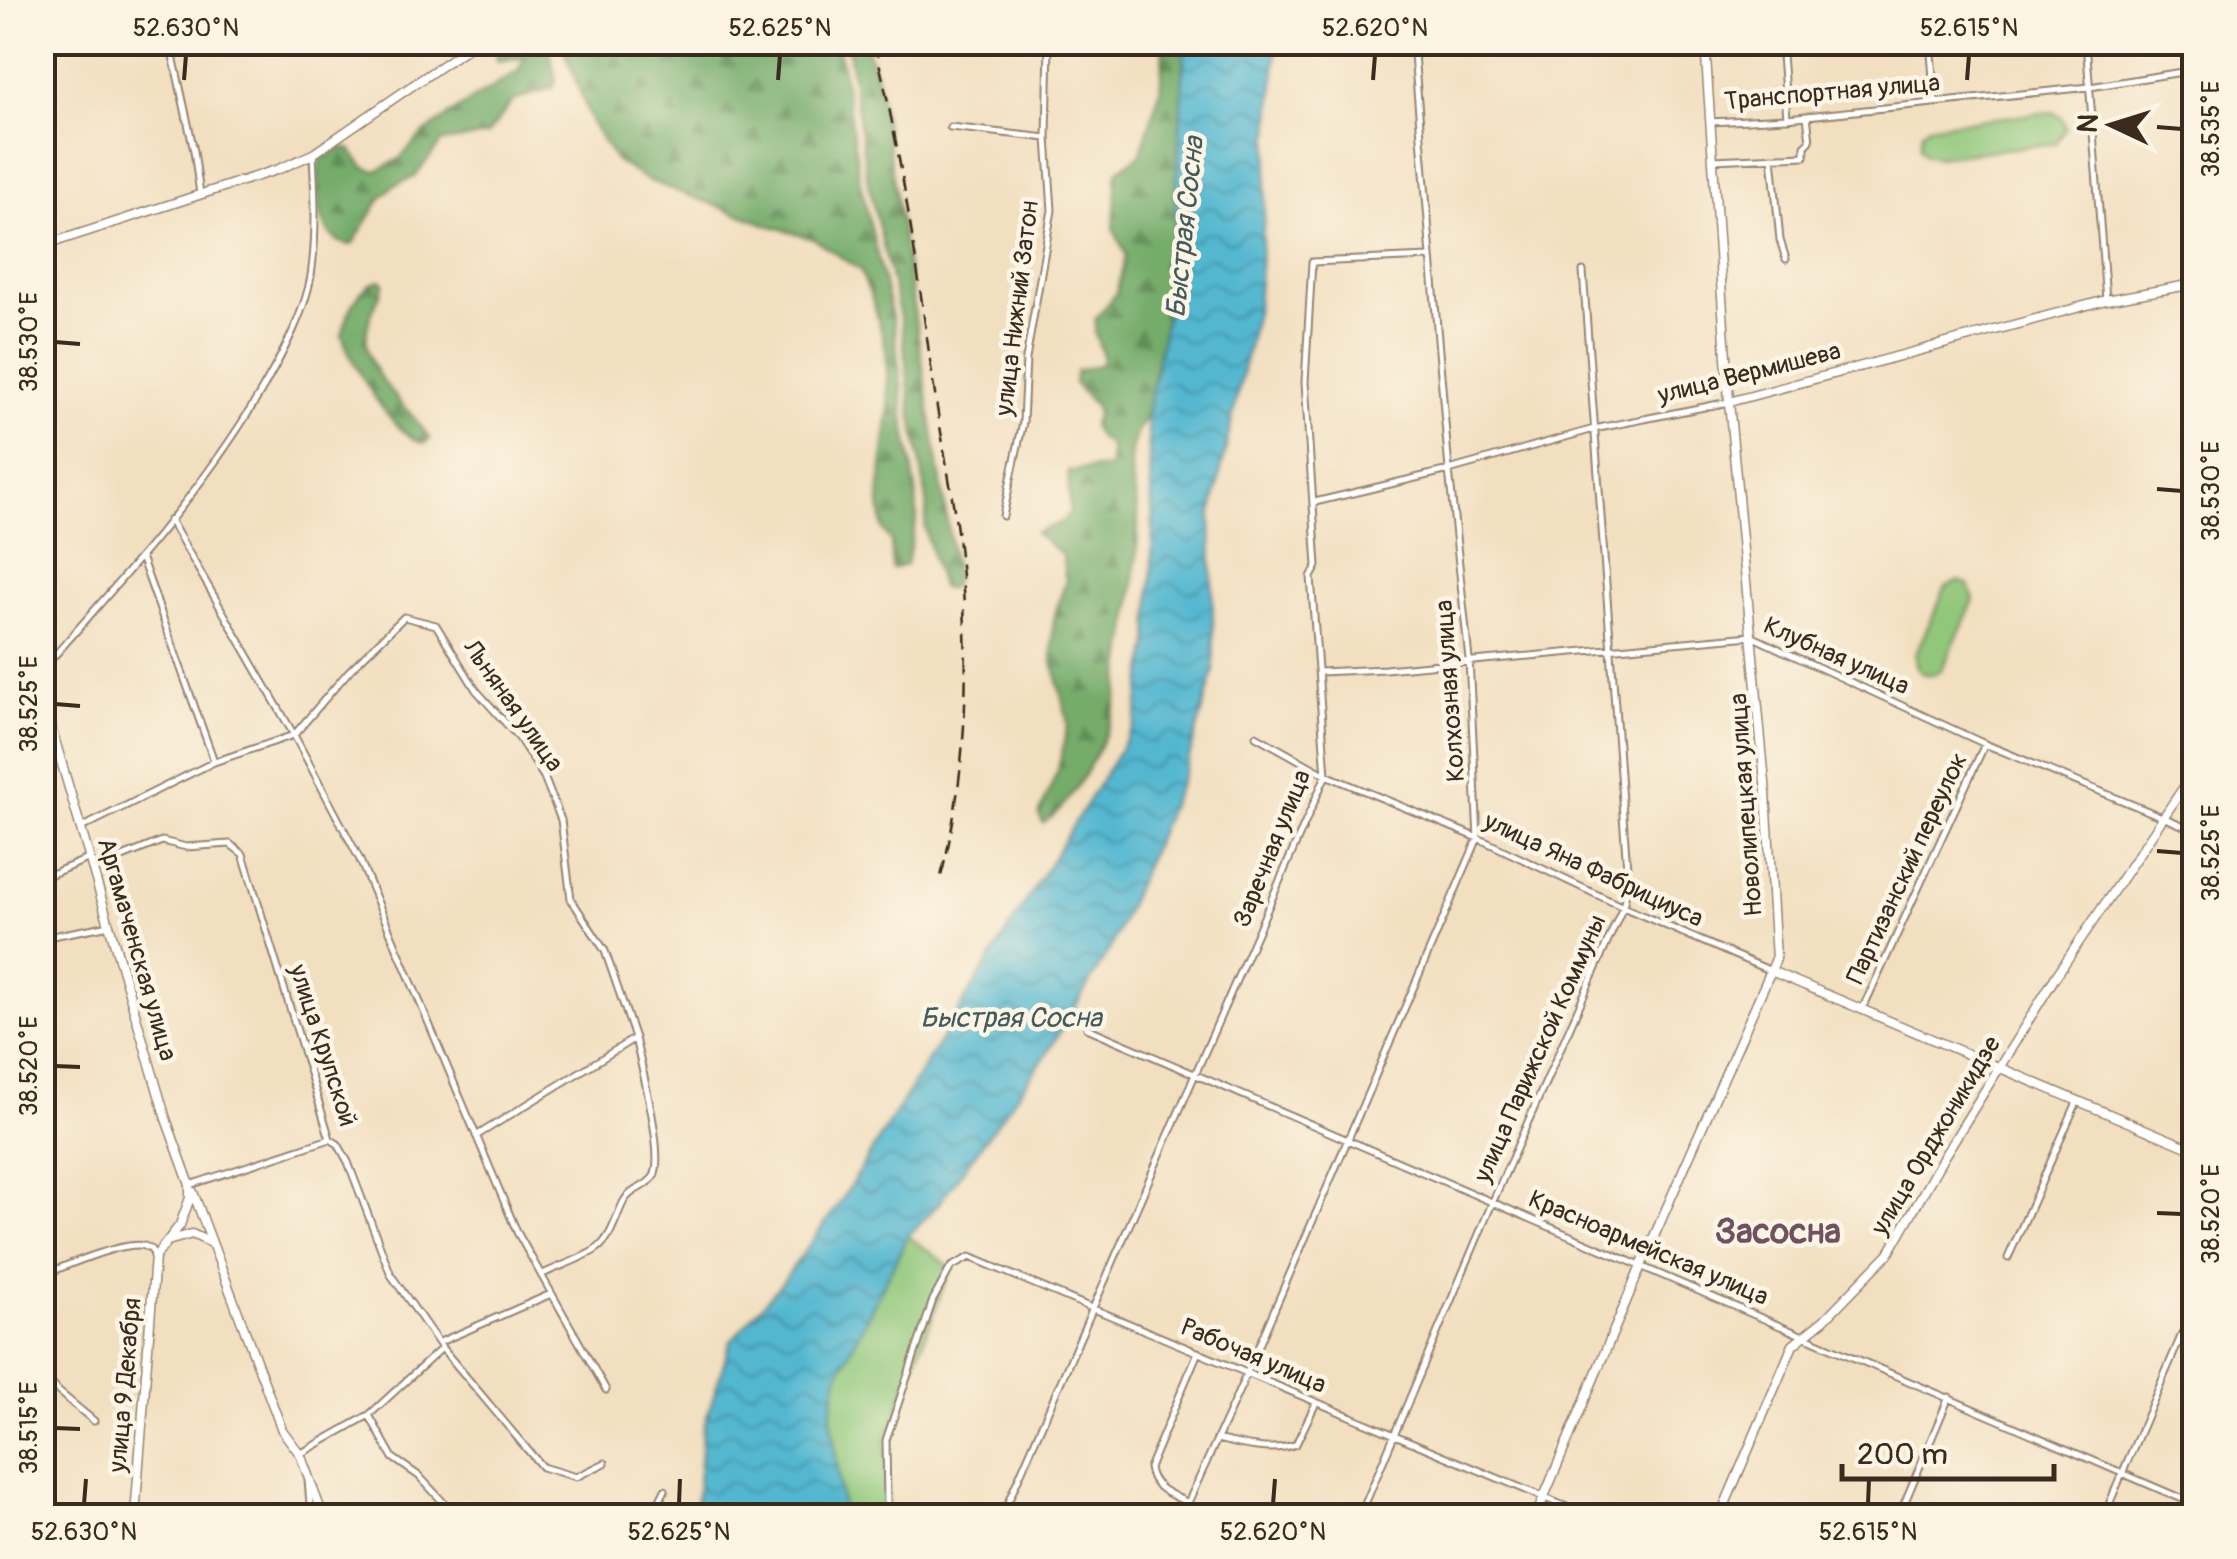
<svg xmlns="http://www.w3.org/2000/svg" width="2237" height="1559" viewBox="0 0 2237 1559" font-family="Pangolin,sans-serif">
	<defs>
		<pattern id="forest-firs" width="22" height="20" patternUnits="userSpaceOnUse" patternTransform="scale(2.5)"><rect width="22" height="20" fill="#74ac6a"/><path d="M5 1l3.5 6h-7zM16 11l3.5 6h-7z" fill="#608c57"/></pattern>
		<pattern id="water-waves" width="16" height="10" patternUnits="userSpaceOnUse" patternTransform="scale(2.5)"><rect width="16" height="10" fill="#52b7d0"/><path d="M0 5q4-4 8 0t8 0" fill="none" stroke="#4595a8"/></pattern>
	</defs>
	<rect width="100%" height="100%" fill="#fcf5e5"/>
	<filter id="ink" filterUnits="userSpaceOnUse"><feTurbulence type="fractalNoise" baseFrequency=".01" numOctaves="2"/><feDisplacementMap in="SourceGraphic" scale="20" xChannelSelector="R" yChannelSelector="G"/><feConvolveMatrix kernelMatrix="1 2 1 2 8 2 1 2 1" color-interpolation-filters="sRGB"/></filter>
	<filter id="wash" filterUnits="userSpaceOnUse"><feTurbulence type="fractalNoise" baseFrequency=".0048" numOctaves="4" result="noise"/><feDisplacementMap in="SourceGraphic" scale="40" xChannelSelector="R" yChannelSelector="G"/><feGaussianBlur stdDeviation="2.25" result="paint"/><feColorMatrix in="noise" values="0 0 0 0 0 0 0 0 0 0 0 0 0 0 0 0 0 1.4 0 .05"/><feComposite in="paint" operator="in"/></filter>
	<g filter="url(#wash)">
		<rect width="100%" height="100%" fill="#f2dfc0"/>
		<!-- grass -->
		<path fill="#90c77a" stroke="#66784c" stroke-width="2.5" d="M 2053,112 L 2062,118 L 2066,128 L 2056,143 L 1936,157 L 1925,154 L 1920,147 L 1922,131 L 1931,125 Z
			M 1959,581 L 1969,585 L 1974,600 L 1942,669 L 1933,675 L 1922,673 L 1916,665 L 1915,655 L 1946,587 Z
			M 908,1236 L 951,1267 L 886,1440 L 887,1502 L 891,1516 L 843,1516 L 831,1414 L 838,1375 Z"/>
		<!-- forest -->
		<path fill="url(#forest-firs)" stroke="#586b44" stroke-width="2.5" d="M 835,42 L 841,60 L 860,181 L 895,330 L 904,417 L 916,490 L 917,518 L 906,565 L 892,569 L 891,541 L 883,530 L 879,495 L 889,411 L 886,349 L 872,298 L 860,270 L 814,239 L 768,225 L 645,179 L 615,160 L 592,124 L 562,43 Z
			M 501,43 L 548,43 L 556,81 L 552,88 L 513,101 L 487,135 L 442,142 L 414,177 L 393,186 L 381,198 L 352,245 C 315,242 316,190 319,161 L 340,148 L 350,149 L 364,167 L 376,171 L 399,159 L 423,134 L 461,107 L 517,72 L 525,57 L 498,62 L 496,55 Z
			M 847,43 L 865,43 L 878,82 L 955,571 L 953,585 L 947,589 L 941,587 L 925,529 L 927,501 L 911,409 L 902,326 L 867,177 Z
			M 1164,43 L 1185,43 L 1170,295 L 1147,415 C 1116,459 1138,480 1138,525 C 1137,571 1130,618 1123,663 C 1120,677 1120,694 1115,708 C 1106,738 1071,809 1043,823 L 1039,815 L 1058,770 L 1068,724 L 1052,657 L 1053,620 L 1066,581 L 1062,555 L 1035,533 L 1061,523 L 1070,512 L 1068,471 L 1110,467 L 1110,445 L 1099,438 L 1092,426 L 1097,413 L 1094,405 L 1074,383 L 1076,371 L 1102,364 L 1103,355 L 1095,334 L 1096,318 L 1116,294 L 1126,255 L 1114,230 L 1117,171 L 1140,155 L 1160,91 Z
			M 381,280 L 384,283 C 380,296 373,308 369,321 C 354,370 408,403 430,439 L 425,443 C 393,437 351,364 342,335 C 348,312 357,286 381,280 Z"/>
		<!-- water -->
		<path fill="url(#water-waves)" stroke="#467077" stroke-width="2.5" d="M 1185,43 L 1277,43 L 1257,306 L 1211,516 L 1214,671 L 1186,768 L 1110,949 L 1046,1055 L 937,1206 L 908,1236 L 838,1375 L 831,1414 L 843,1516 L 695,1516 L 703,1429 L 731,1341 L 784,1280 L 841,1201 L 1135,725 L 1149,642 L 1153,527 L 1147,415 L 1170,295 Z"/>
	</g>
	<g filter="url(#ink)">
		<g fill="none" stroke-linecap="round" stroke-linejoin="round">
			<defs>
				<path id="street" d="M 170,42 L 194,151 L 200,194
					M 1781,42 L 1787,118
					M 1930,42 L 1935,101
					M 2086,42 L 2106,300
					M 1710,122 L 1787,118 L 2090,87 L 2194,70
					M 950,127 L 1047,138
					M 1772,157 L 1780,240 L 1786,259
					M 1713,160 L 1805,156 L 1805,146 L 1810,141 L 1807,116
					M 1315,502 L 1449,470 L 1594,429 L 1729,402
					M 1003,516 L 1023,422 L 1026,359 L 1052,210 L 1047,138 L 1049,42
					M 170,520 L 294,735 L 359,858 L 517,1232 L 606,1390
					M 141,557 L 214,761
					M 42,670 C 124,576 211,483 271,374 C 287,345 305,310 311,276 C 317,236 315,194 313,154
					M 1320,672 L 1385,669 L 1751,636 L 1985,744 L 2194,830
					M 1256,736 L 1326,775 L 1478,838 L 1623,907 L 1771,971
					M 81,828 L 214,762 L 294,735 L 349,671 L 404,617 L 436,625 L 476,690 L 519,738 L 544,777 L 561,820 L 571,899 L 605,951 L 635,1038 L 476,1136
					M 93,869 L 162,841 L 186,847 L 230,844 L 243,854 L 330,1139 L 338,1144 L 348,1162 L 391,1275 L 442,1348 L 542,1467 L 576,1477 L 605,1463
					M 42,878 L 90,858
					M 42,938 L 110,925
					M 1863,1008 L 1985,744
					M 1087,1028 L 2194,1504
					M 190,1185 L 330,1139
					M 2008,1258 L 2077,1102
					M 541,1275 C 556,1267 585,1258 598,1248 C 612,1237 616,1216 624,1201 C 631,1188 647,1188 654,1176 C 665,1155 641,1065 635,1038
					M 42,1276 C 62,1267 125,1240 144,1246 C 152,1248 152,1251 155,1257
					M 440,1342 L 551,1294
					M 42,1373 L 59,1392 L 94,1421
					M 369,1415 L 393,1458 L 419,1476 L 456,1516
					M 1217,1439 C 1241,1445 1273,1453 1296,1444 L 1316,1403
					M 300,1454 L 369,1415 L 442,1348
					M 308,1480 L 311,1516
					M 1188,1503 C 1171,1494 1152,1489 1149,1468 L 1198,1352
					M 135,1513 L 149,1516
					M 156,1516 L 169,1511 L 181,1516
					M 652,1516 L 665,1490
					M 891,1516 L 887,1502 L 886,1440 L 933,1300 L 951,1267 L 970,1257 L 1588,1516
					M 1002,1516 L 1326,775 L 1311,577 L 1317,566 L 1305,382 L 1312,262 L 1429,257
					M 1182,1516 L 1247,1373 L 1478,838 L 1469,659 L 1449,470 L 1413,42
					M 1360,1516 L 1493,1201 L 1623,907 L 1628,883 L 1583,271
					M 1899,1516 L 1949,1397
					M 2104,1516 L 2194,1306"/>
				<path id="secondary" d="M 42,246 L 279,169 L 313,154 L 476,42
					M 1729,402 L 2106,300 L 2194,284
					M 42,696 L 166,1119 L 190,1185 L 190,1198 L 180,1225 L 155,1257 L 135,1516
					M 1771,971 L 2194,1150
					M 193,1192 L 282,1430 L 300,1454 L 323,1516
					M 171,1240 L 192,1234 L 209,1242
					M 1536,1516 L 1641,1266 L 1776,959 L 1766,793 L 1729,402 L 1705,42
					M 1720,1516 L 1793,1345 L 1824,1320 L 1889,1253 L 1943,1158 L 2056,976 L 2194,772"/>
			</defs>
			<!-- street casing -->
			<use href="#street" stroke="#96846f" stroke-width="9"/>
			<!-- secondary casing -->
			<use href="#secondary" stroke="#96846f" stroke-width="11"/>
			<!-- street -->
			<use href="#street" stroke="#fff" stroke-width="5"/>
			<!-- secondary -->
			<use href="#secondary" stroke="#fff" stroke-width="8"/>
			<!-- rail -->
			<path stroke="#3b2a1e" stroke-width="2.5" stroke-dasharray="15 8" stroke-linecap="butt" d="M 874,42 C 902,154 917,267 933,381 C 942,446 957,511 962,577 C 970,677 966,783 940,880"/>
		</g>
	</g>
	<!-- ticks -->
	<path fill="none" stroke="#3b2a1e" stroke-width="4" d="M 184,80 L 186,55M 778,80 L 780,55M 1373,80 L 1375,55M 1967,80 L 1969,55M 2157,127 L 2182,129M 55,342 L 80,344M 2157,489 L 2182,491M 55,704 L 80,706M 2157,851 L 2182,853M 55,1066 L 80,1067M 2157,1213 L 2182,1214M 55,1428 L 80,1429M 84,1504 L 86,1479M 679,1504 L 680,1479M 1273,1504 L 1275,1479M 1868,1504 L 1869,1479"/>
	<g text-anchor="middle" stroke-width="9" stroke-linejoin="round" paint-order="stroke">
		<!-- street labels -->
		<g font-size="25" fill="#3b2a1e" stroke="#fcf5e5">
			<text transform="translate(1832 91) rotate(-5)" y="9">Транспортная улица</text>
			<text transform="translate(1016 308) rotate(-83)" y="9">улица Нижний Затон</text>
			<text transform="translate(1749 372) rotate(-14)" y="9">улица Вермишева</text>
			<text transform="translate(1837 655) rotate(24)" y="9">Клубная улица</text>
			<text transform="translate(1449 691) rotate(-94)" y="9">Колхозная улица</text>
			<text transform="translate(514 705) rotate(55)" y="9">Льняная улица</text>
			<text transform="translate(1745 805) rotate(-94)" y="9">Новолипецкая улица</text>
			<text transform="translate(1271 848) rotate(-68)" y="9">Заречная улица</text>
			<text transform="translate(1906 868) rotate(-65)" y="9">Партизанский переулок</text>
			<text transform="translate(1594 869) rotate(25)" y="9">улица Яна Фабрициуса</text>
			<text transform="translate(138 949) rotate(74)" y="9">Аргамаченская улица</text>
			<text transform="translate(324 1045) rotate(72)" y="9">улица Крупской</text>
			<text transform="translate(1539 1048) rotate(-66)" y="9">улица Парижской Коммуны</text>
			<text transform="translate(1935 1135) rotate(-59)" y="9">улица Орджоникидзе</text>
			<text transform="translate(1649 1247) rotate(23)" y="9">Красноармейская улица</text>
			<text transform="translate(1254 1355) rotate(23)" y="9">Рабочая улица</text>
			<text transform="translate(124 1385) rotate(-85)" y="9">улица 9 Декабря</text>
		</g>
		<!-- water labels -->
		<g font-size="28" font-style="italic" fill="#435b5c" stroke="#fcf5e5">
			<text transform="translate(1184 227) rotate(-84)" y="10">Быстрая Сосна</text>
			<text x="1011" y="1027">Быстрая Сосна</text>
		</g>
		<!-- district labels -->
		<g font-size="35" font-weight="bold" fill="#705160" stroke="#fcf5e5">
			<text x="1778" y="1243">Засосна</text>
		</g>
	</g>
	<!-- margin -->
	<rect width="2237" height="1559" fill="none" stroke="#fcf5e5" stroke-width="110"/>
	<!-- north arrow -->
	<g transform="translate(2112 125) rotate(274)" stroke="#fcf5e5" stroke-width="8" paint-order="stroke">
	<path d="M0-8L18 38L0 25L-18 38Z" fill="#3b2a1e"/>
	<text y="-15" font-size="28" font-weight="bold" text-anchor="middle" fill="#3b2a1e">N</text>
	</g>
	<!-- scale -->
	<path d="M1842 1464v15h212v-15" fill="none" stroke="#3b2a1e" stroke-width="5"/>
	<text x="1857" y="1464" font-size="30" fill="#3b2a1e" stroke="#fcf5e5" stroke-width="8" paint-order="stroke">200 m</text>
	<rect x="55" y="55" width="2127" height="1449" fill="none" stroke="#3b2a1e" stroke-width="4"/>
	<g font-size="25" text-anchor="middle" fill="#3b2a1e">
		<text x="186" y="36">52.630°N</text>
		<text x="780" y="36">52.625°N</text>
		<text x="1375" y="36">52.620°N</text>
		<text x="1969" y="36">52.615°N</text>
		<text transform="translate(2210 129) rotate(-90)" y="9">38.535°E</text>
		<text transform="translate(28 342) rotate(-90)" y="9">38.530°E</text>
		<text transform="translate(2210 491) rotate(-90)" y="9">38.530°E</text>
		<text transform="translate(28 704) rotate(-90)" y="9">38.525°E</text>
		<text transform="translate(2210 853) rotate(-90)" y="9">38.525°E</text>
		<text transform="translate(28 1066) rotate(-90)" y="9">38.520°E</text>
		<text transform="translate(2210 1214) rotate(-90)" y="9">38.520°E</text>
		<text transform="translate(28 1428) rotate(-90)" y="9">38.515°E</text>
		<text x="84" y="1540">52.630°N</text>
		<text x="679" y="1540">52.625°N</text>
		<text x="1273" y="1540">52.620°N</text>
		<text x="1868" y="1540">52.615°N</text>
	</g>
</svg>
